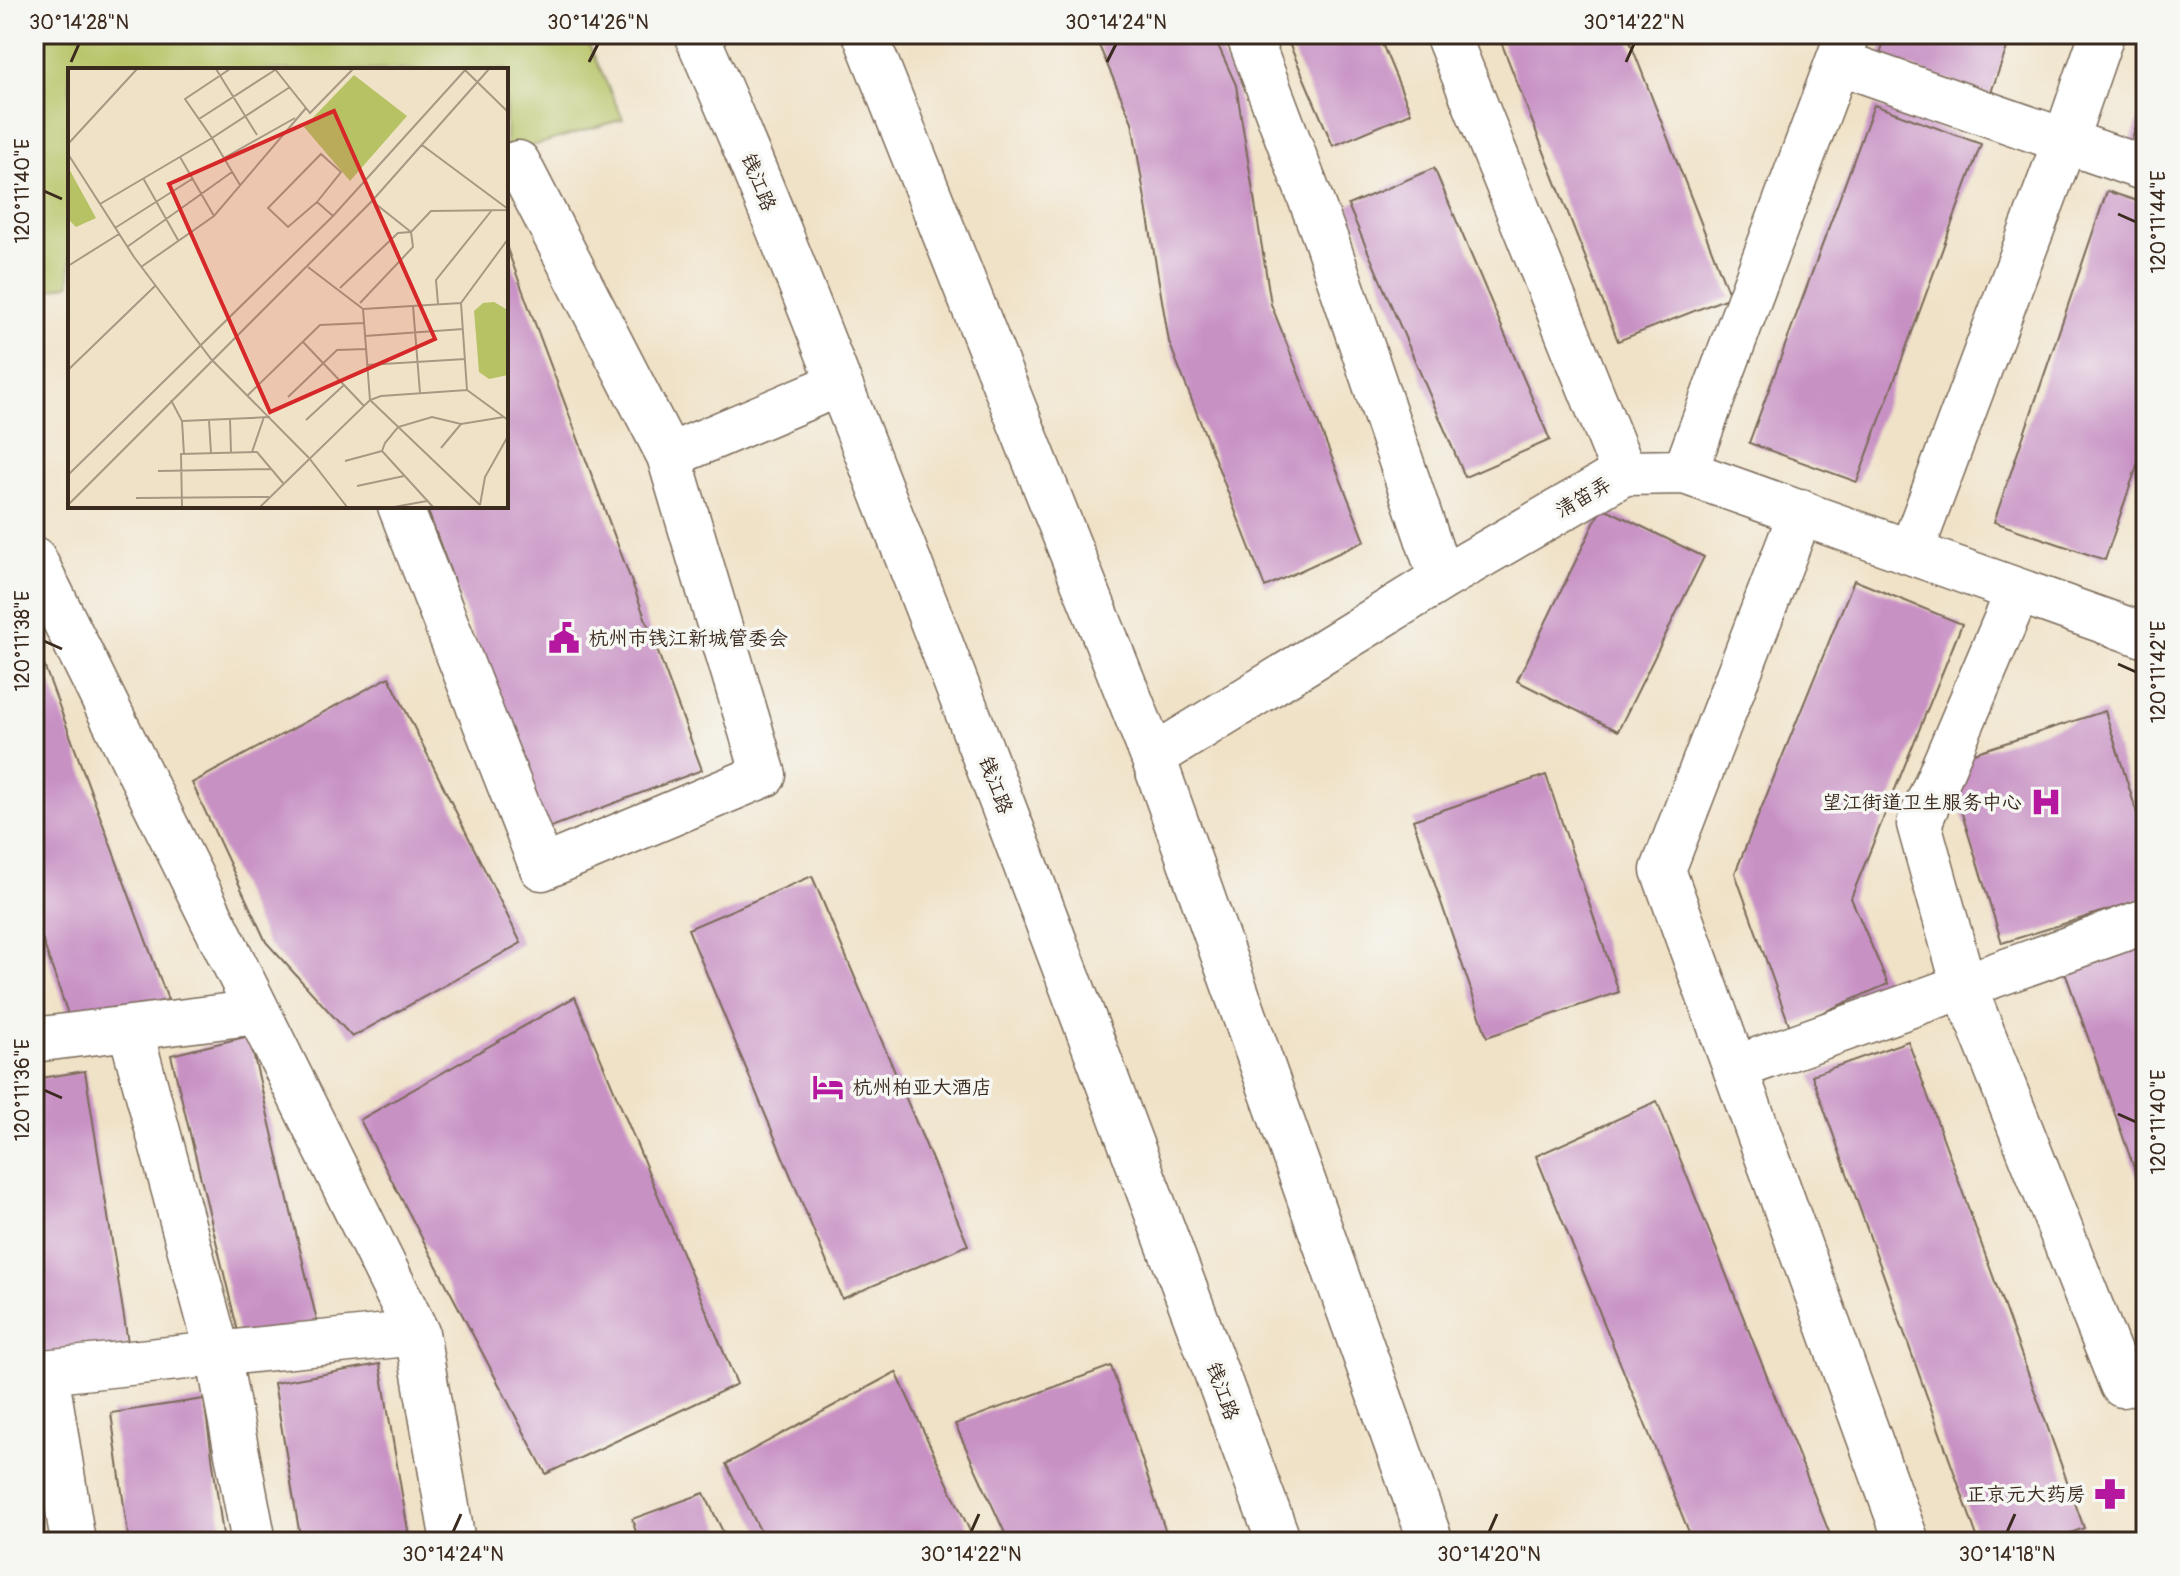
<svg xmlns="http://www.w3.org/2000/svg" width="2180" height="1576" viewBox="0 0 2180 1576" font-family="Pangolin,'LXGW WenKai TC',sans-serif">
	<rect width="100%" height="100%" fill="#f6f6f2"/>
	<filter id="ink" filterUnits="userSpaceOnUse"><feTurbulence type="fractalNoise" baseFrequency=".0125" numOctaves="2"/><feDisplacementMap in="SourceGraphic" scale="16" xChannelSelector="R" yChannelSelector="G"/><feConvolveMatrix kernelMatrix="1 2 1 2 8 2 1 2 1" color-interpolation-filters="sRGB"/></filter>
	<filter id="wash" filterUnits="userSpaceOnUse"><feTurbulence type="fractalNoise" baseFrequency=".006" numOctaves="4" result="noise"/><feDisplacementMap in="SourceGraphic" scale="32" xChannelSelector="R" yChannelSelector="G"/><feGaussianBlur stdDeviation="1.8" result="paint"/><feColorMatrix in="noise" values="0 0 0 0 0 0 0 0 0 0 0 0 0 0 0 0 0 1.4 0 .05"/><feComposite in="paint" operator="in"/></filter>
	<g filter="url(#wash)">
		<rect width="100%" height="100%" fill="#f0e2c7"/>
		<!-- green -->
		<path fill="#b6c264" stroke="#787641" stroke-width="2" d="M 34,34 L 584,34 L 623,119 L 506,154 L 506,70 L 70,70 L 70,284 L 34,295 Z"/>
		<g id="blocks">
			<!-- building -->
			<path fill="#c891c4" d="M 1094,34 L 1213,34 L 1236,85 L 1271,304 L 1365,541 L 1265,587 L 1169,342 L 1132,122 Z
				M 1285,34 L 1378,34 L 1411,113 L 1333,146 Z
				M 1498,34 L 1627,34 L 1730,297 L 1618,341 Z
				M 1887,34 L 2012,34 L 1990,95 L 1879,56 Z
				M 2146,98 L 2146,150 L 2130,144 Z
				M 1874,105 L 1981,144 L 1857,482 L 1749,443 Z
				M 1434,168 L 1550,440 L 1465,477 L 1348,205 Z
				M 2107,191 L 2146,204 L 2146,439 L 2105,560 L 1994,522 Z
				M 506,246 L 702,770 L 546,829 L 426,506 L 506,506 Z
				M 1602,507 L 1704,557 L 1618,731 L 1517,681 Z
				M 1854,580 L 1962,624 L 1851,898 L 1888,984 L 1790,1027 L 1735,873 Z
				M 34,638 L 168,1000 L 70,1020 L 34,915 Z
				M 389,677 L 521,943 L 352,1037 L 266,942 L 192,783 Z
				M 2105,711 L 2146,842 L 2146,898 L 2002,943 L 1946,762 Z
				M 1546,775 L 1619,992 L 1487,1037 L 1413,820 Z
				M 812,876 L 968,1245 L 842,1299 L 688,929 Z
				M 2146,943 L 2146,1202 L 2065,972 Z
				M 575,997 L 737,1384 L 546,1474 L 360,1120 Z
				M 249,1036 L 317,1321 L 240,1340 L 171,1055 Z
				M 1908,1041 L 2084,1528 L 2047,1542 L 1979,1542 L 1812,1075 Z
				M 85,1071 L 130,1355 L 34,1361 L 34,1079 Z
				M 1657,1101 L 1833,1542 L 1693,1542 L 1536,1156 Z
				M 380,1364 L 410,1542 L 301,1542 L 274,1383 Z
				M 1111,1366 L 1169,1542 L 1009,1542 L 955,1424 Z
				M 896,1372 L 975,1542 L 766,1542 L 726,1464 Z
				M 204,1399 L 224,1542 L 129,1542 L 111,1413 Z
				M 704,1493 L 728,1542 L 639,1542 L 632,1519 Z"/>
		</g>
	</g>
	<g filter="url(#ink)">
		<use href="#blocks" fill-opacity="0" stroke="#7a6a59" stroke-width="2"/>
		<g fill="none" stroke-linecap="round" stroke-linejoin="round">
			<defs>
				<path id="minor" d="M 1248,34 L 1326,240 L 1441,579
					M 1447,34 L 1624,473
					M 1838,62 L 2146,169
					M 669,456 L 839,384
					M 1685,472 L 1848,34
					M 400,506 L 542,868 L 764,775 L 669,456 L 518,163 L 506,168
					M 1801,512 L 1663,870 L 1907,1542
					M 1911,552 L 2065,141 L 2102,34
					M 34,559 L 417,1333 L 453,1542
					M 2018,591 L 1919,824 L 1964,986 L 2122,1385
					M 1153,757 L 1441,579 L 1624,473 L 1685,472 L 2146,636
					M 130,1028 L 218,1354 L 254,1542
					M 34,1040 L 258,1012
					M 1735,1068 L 2146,921
					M 46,1372 L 73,1542
					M 34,1373 L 417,1333"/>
				<path id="major" d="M 696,34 C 772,205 838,380 906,554 C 1034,882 1157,1212 1279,1542
					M 865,34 L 1153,757 L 1431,1542"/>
			</defs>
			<!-- minor casing -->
			<use href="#minor" stroke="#7a6a59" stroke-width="47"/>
			<!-- major casing -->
			<use href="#major" stroke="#7a6a59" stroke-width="47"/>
			<!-- minor -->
			<use href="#minor" stroke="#fff" stroke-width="44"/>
			<!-- major -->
			<use href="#major" stroke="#fff" stroke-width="44"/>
		</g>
	</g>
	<!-- ticks -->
	<path fill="none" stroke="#3b2a1e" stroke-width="3" d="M 71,62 L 79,44M 589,62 L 598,44M 1107,62 L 1116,44M 1626,62 L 1634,44M 44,191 L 62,199M 2118,214 L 2136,222M 44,641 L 62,649M 2118,664 L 2136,672M 44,1090 L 62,1098M 2118,1114 L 2136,1122M 453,1532 L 461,1514M 971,1532 L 979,1514M 1489,1532 L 1497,1514M 2007,1532 L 2015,1514"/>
	<!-- icons -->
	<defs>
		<symbol id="civic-bare" viewBox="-9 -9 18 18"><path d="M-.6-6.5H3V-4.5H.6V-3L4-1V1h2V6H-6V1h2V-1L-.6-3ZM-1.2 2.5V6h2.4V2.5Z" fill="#b5179e" stroke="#f6f6f2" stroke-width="2.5" paint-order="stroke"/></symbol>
		<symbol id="hospital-bare" viewBox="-9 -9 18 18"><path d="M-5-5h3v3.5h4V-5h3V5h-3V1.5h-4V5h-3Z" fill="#b5179e" stroke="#f6f6f2" stroke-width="2.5" paint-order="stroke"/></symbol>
		<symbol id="hotel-bare" viewBox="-9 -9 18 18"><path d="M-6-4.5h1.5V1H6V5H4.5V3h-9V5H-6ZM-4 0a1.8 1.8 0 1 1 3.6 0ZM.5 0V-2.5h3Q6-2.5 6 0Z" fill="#b5179e" stroke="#f6f6f2" stroke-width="2.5" paint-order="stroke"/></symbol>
		<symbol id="pharmacy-bare" viewBox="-9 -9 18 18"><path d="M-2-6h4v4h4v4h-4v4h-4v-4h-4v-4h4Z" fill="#b5179e" stroke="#f6f6f2" stroke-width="2.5" paint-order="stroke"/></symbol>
	</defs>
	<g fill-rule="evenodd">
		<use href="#civic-bare" x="542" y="616" width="44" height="44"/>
		<use href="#hospital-bare" x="2024" y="780" width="44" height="44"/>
		<use href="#hotel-bare" x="806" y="1065" width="44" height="44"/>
		<use href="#pharmacy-bare" x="2088" y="1472" width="44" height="44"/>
	</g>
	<g text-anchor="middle" stroke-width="7" stroke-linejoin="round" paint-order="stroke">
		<!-- street labels -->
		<g font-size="20" fill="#3b2a1e" stroke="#f6f6f2">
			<text transform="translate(759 182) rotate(68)" y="7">钱江路</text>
			<text transform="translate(1583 497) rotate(-30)" y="7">清笛弄</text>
			<text transform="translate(996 785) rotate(69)" y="7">钱江路</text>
			<text transform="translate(1223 1391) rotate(70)" y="7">钱江路</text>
		</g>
		<!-- poi labels -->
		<g font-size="20" fill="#3b2a1e" stroke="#f6f6f2" text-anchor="start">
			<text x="588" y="645">杭州市钱江新城管委会</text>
			<text x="2022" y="809" text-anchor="end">望江街道卫生服务中心</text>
			<text x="852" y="1094">杭州柏亚大酒店</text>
			<text x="2086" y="1501" text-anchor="end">正京元大药房</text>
		</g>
	</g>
	<!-- overview -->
	<g transform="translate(68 68)">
		<rect width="440" height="440" fill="#f0e2c7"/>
		<path d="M 286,7 L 339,48 L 282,113 L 236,59 ZM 0,99 L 28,150 L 8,159 L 0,151 ZM 426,234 L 438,241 L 440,307 L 421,311 L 411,304 L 406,243 L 415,235 Z" fill="#b6c264"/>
		<path fill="none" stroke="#a89883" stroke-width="2" d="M 148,1 L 189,67M 207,1 L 242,45 L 285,1M 396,1 L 440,44M 131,51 L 207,2M 0,76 L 69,1M 354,77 L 440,141M 0,86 L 66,189 L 143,291 L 241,390 L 279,439M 112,89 L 146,148M 156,90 L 227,50M 75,110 L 110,172M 172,117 L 144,70 L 222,19M 304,133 L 343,164M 249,134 L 273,104 L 253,86 L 200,140 L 220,159 L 249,134 L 265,148M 32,136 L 144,70 L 117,31 L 162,1M 47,160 L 124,111M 59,179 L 164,104M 0,198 L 51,166M 73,199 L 146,148 L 238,40M 240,199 L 295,241 L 302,332 L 412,437M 272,220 L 330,165 L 343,164M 292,235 L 345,179 L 343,164 L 363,143 L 440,142M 370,236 L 368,212 L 424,142M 345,238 L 352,325M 295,241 L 393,235M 297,268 L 395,261M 235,274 L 296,338M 299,297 L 397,291M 0,302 L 87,218M 399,322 L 393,235 L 440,171M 180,327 L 252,257 L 296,255M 220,329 L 269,282 L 298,281M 103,332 L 114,353 L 116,386M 162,351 L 163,385M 141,352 L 143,385M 238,352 L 276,317M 114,353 L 202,349M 373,380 L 393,356M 184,384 L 196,349M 277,393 L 314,383M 90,403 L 203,401M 0,407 L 265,148 L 398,1M 289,418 L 336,408M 68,430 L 201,429M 0,437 L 304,133 L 421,1M 412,437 L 417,409 L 440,368M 114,439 L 113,386 L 189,384 L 215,415M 192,439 L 302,332 L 313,328 L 399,322 L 440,352M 326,439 L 359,433M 365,439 L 314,383 L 317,375 L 330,359 L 364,349 L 393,356 L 436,349"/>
		<path fill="#d62828" fill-opacity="0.15" stroke="#d62828" stroke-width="4" d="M 266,43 L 367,271 L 202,344 L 101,116 Z"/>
		<rect width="440" height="440" fill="none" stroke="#3b2a1e" stroke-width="4"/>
	</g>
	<!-- margin -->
	<rect width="2180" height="1576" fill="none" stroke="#f6f6f2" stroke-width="88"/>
	<rect x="44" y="44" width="2092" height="1488" fill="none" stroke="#3b2a1e" stroke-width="3"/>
	<g font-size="20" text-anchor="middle" fill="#3b2a1e">
		<text x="79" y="29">30°14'28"N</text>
		<text x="598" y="29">30°14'26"N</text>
		<text x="1116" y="29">30°14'24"N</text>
		<text x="1634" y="29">30°14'22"N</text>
		<text transform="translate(22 191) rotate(-90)" y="7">120°11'40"E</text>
		<text transform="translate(2158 222) rotate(-90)" y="7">120°11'44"E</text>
		<text transform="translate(22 641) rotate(-90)" y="7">120°11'38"E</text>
		<text transform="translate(2158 672) rotate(-90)" y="7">120°11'42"E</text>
		<text transform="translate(22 1090) rotate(-90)" y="7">120°11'36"E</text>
		<text transform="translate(2158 1122) rotate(-90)" y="7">120°11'40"E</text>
		<text x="453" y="1561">30°14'24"N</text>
		<text x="971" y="1561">30°14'22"N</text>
		<text x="1489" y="1561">30°14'20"N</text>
		<text x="2007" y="1561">30°14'18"N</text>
	</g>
</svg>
